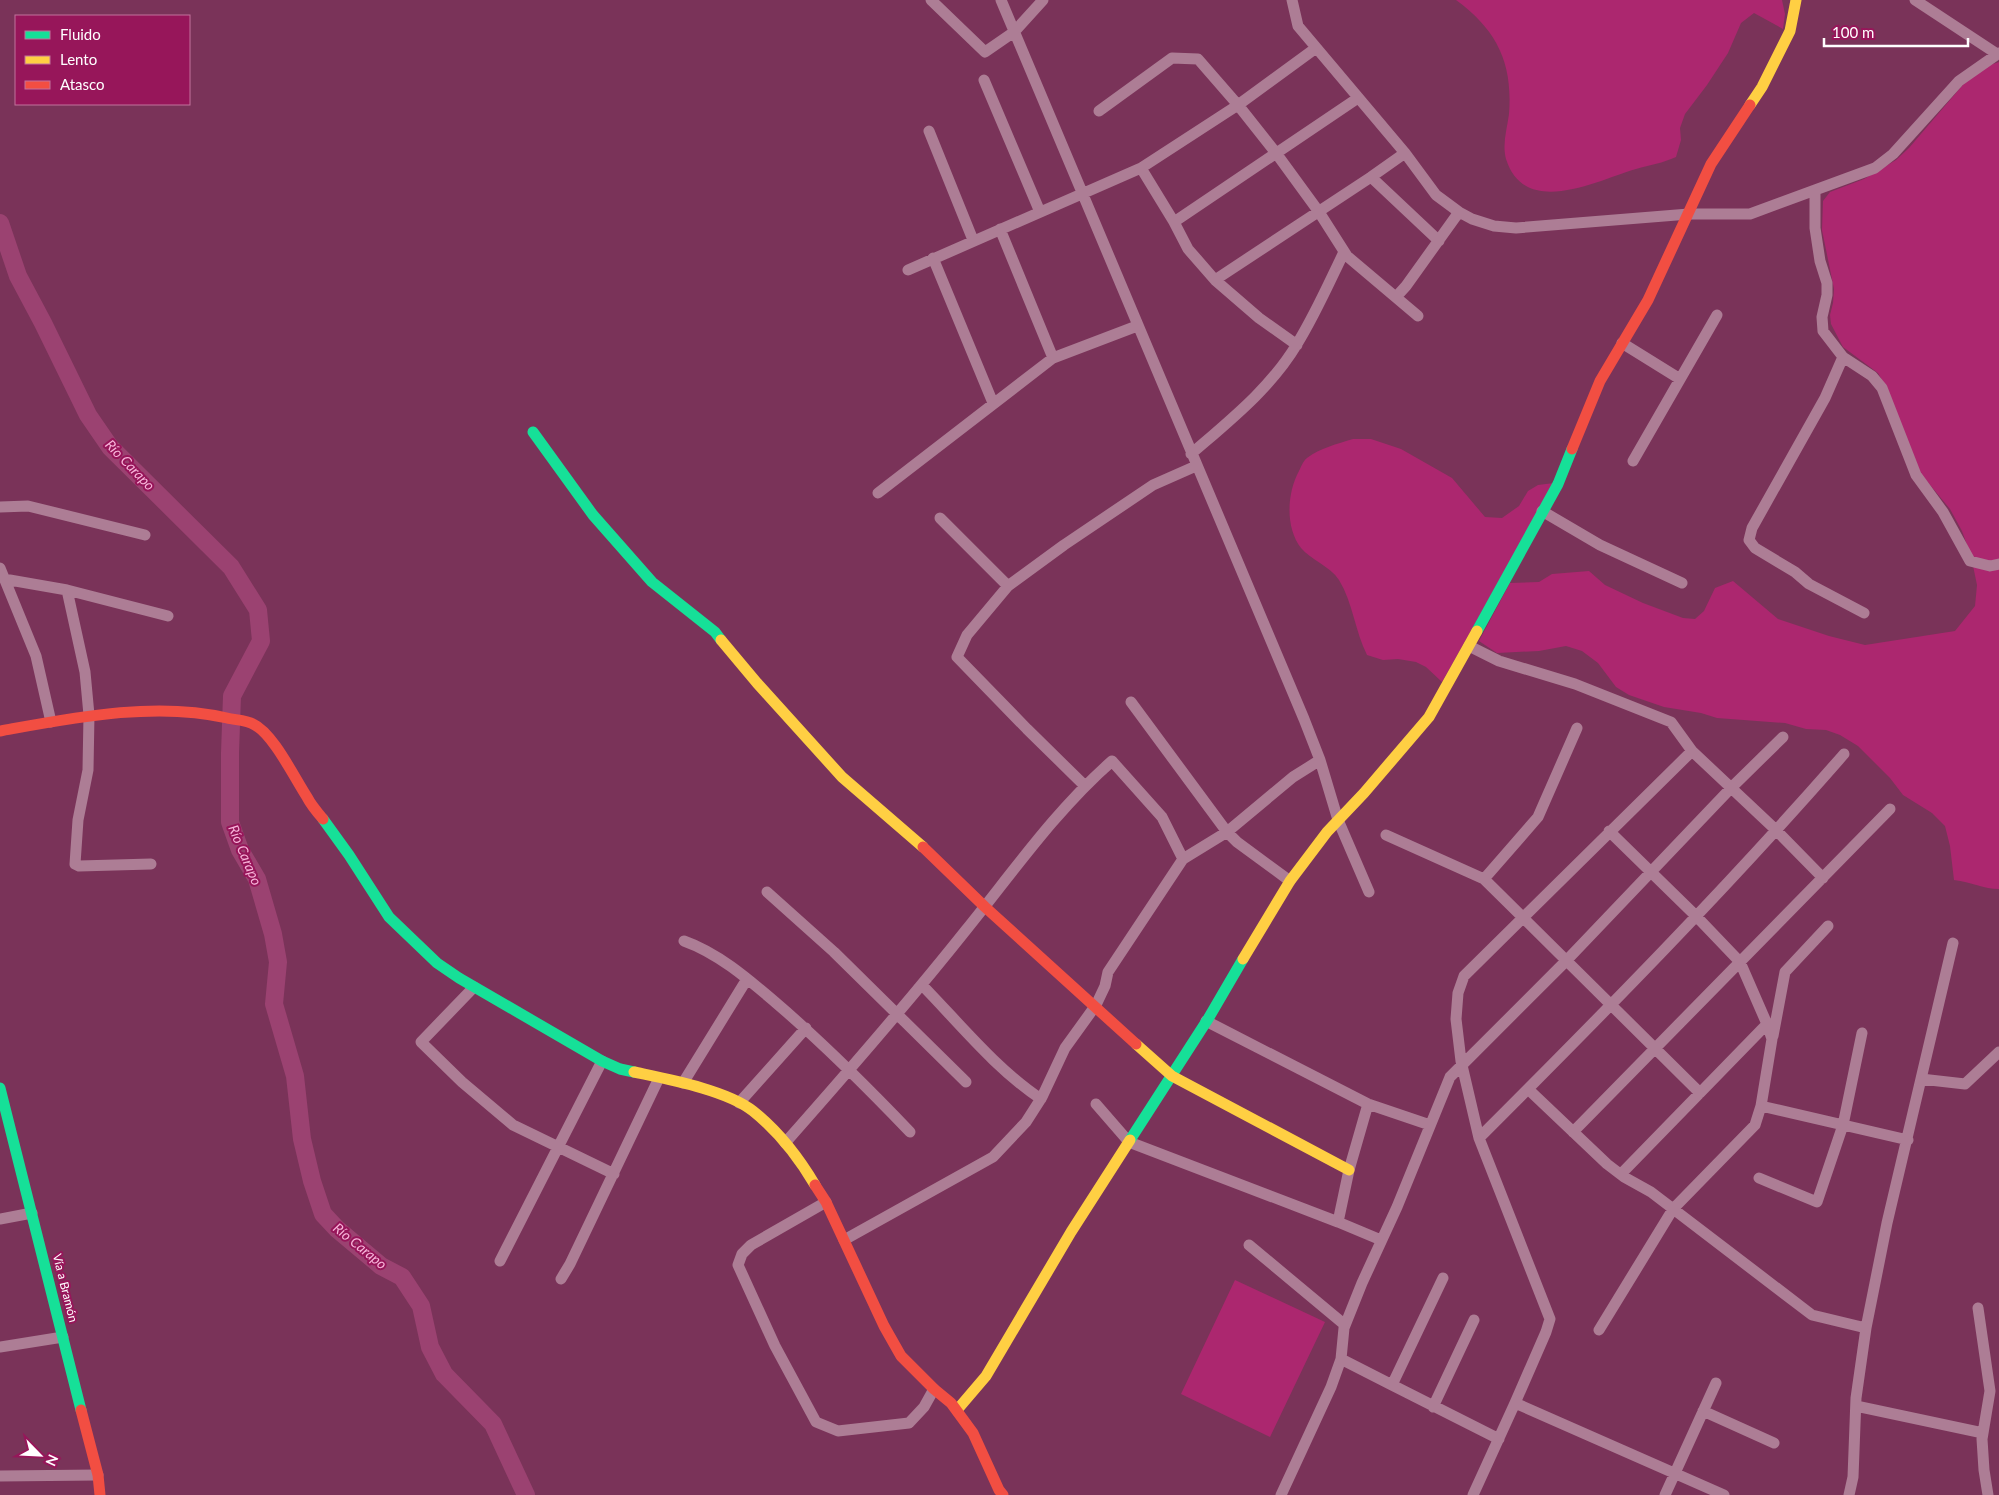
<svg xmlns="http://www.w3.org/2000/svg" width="1999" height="1495" viewBox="0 0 1999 1495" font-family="Lato,sans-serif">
	<rect width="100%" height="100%" fill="#7a3359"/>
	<!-- green -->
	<path fill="#ac276f" d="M 1456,0 L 1782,0 L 1785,14 L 1783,29 L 1754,13 L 1741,23 L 1728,53 L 1707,85 L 1685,114 L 1680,128 L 1681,140 L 1676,157 C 1663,163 1650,165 1636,169 C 1598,180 1525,219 1506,159 C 1502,144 1507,129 1509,114 C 1513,63 1497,30 1456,0 Z
		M 1999,62 L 1999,889 C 1984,889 1971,882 1954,880 L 1950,846 L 1945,826 L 1932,813 L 1903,795 L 1890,778 L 1858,746 L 1840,735 L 1826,730 L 1806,729 L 1785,723 L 1717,718 L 1701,713 L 1664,707 L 1629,695 L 1616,687 L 1598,663 L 1582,651 L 1566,646 L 1539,651 L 1497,653 L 1479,641 L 1510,583 L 1539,582 L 1552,574 L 1589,571 L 1605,585 L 1643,603 L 1683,618 L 1695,619 L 1704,611 L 1715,588 L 1733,581 L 1778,619 L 1829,636 L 1865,645 L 1955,631 L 1975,606 L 1977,585 L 1971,556 L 1962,531 L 1950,509 L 1921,474 L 1886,387 L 1878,373 L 1843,347 L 1831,324 L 1830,315 L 1833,303 L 1834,289 L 1822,230 L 1823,201 L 1830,192 L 1864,179 L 1896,160 L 1909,148 L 1967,80 L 1987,66 Z
		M 1353,439 L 1371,439 L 1401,449 L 1452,478 L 1485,517 L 1502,518 L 1519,506 L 1528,491 L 1538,485 L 1554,483 L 1442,682 L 1426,667 L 1416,662 L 1398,659 L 1383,660 L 1367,655 C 1355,631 1353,603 1339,580 C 1330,566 1311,560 1301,548 C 1285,527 1287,493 1299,471 C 1301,467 1303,461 1307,458 C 1320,448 1337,444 1353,439 Z
		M 1235,1280 L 1325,1322 L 1270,1437 L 1181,1394 Z"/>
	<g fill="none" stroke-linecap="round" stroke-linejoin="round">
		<!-- river -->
		<path stroke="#9b4271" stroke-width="18" d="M 0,223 L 18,276 L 43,323 L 88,415 L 110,447 L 231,567 L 258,610 L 261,641 L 232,696 L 230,753 L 230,822 L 240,850 L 257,879 L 273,934 L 278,962 L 274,1004 L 295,1076 L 302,1139 L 312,1181 L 323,1214 L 337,1229 L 381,1266 L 402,1277 L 421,1306 L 430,1347 L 444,1374 L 493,1424 L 526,1495"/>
		<!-- street -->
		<path stroke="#ad7d95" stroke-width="11" d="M 931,0 L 985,52 L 1014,32 L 1043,0
			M 1001,0 L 1304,719 L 1320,760 L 1338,820 L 1369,892
			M 1292,0 L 1298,26 L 1405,153 L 1436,195 L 1459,212 L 1472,219 L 1494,226 L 1516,228 L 1689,214 L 1750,214 L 1875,168 L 1893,154 L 1959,81 L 1999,53
			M 1915,0 L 1997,54
			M 984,80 L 1040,212
			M 1099,111 L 1172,58 L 1198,59 L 1238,105 L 1276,153 L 1319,212 L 1347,256 L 1418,316
			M 929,131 L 973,240
			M 1141,168 L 1174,222 L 1188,249 L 1215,280 L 1259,318 L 1297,345
			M 1371,177 L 1439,241
			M 1815,190 L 1815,228 L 1820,261 L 1827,283 L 1827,295 L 1822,317 L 1823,331 L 1843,357 L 1872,376 L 1882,388 L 1916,475 L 1943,512 L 1970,561 L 1990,566 L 1999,564
			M 1174,222 L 1358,98
			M 1000,229 L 1053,358
			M 933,258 L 993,403
			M 908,270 L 1141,168 L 1238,105 L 1316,48
			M 1215,280 L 1371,177 L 1405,153
			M 1396,297 L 1406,286 L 1459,212
			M 1622,343 L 1680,379
			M 1843,357 L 1825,398 L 1752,528 L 1749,540 L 1755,548 L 1795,572 L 1809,584 L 1864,613
			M 1191,454 C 1229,421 1271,388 1297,344 C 1315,315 1329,283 1344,252
			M 1633,461 L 1717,315
			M 878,493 L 1053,358 L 1137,326
			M 0,507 L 28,506 L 145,535
			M 1542,511 L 1600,545 L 1682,583
			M 940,518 L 1008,586
			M 0,568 L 36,656 L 51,722
			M 4,579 L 67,590 L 168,616
			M 67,590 L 85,672 L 89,715 L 88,770 L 78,820 L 75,864 L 79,866 L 151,864
			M 1469,646 L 1499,661 L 1575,684 L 1671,722 L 1692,751 L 1777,831 L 1823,878
			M 1131,702 L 1227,832 L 1237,842 L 1290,881
			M 1084,785 L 1027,729 L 957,657 L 967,635 L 1008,586 L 1064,545 L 1153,485 L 1196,466
			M 1386,835 L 1484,879 L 1700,1093
			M 1484,879 L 1538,817 L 1577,728
			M 767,892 L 834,952 L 966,1082
			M 684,941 C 718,953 748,979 775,1002 C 823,1043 867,1087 910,1132
			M 922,985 C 960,1024 996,1069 1041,1099
			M 474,987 L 421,1042 L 462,1082 L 513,1125 L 614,1174
			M 1206,1021 L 1368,1104 L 1430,1125
			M 1773,1036 L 1785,972 L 1828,926
			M 1921,1079 L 1965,1084 L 1999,1052
			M 683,1083 L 747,979
			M 1528,1089 L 1607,1164 L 1624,1177 L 1651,1192 L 1812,1315 L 1866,1328
			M 739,1103 L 806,1028
			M 1096,1104 L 1129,1142 L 1338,1222 L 1381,1240
			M 1761,1106 L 1908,1140
			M 1573,1132 L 1890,809
			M 1479,1138 C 1604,1013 1728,887 1844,754
			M 785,1143 C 847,1073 908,1003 966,930 C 1013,872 1056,810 1112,761 L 1162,817 L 1183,859
			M 1621,1174 L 1767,1024
			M 1759,1178 L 1817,1202 L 1843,1125 L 1862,1033
			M 826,1202 L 751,1245 L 742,1254 L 738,1265 L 775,1346 L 816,1422 L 838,1431 L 909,1423 L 924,1407 L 934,1389
			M 0,1219 L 32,1213
			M 1338,1222 L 1349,1170 L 1368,1104
			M 844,1240 L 993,1157 L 1026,1122 L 1042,1097 L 1065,1048 L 1096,1005 L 1105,986 L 1108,972 L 1183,859 L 1227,832 L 1293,777 L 1320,760
			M 1249,1245 L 1345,1325
			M 500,1261 L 602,1061
			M 1443,1278 L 1392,1385 L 1499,1439
			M 561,1279 L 570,1264 L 659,1078
			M 1978,1308 L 1990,1391 L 1982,1439 L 1984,1470 L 1988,1495
			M 1599,1330 L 1673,1209 L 1755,1125 L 1761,1106 L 1772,1039 L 1767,1024 L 1740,962 L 1696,916 L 1609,831
			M 0,1347 L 63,1337
			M 1341,1359 L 1392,1385
			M 1515,1403 L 1724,1495
			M 1856,1406 L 1983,1433
			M 1433,1407 L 1474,1320
			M 1703,1411 L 1774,1443
			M 0,1476 L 98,1475
			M 1281,1495 L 1331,1387 L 1341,1359 L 1344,1328 L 1362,1283 L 1397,1207 L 1450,1077 L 1566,961 L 1731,788 L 1783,737
			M 1473,1495 L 1515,1403 L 1546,1332 L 1550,1319 L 1479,1138 L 1461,1061 L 1456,1019 L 1458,993 L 1464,976 L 1692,751
			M 1665,1495 L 1716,1383
			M 1849,1495 L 1853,1477 L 1856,1398 L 1866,1328 L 1887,1223 L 1953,943"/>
		<!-- fast -->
		<path stroke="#16e098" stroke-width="11" d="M 533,432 L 593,515 L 652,582 L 715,632 L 721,640
			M 1477,631 L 1558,484 L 1572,449
			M 323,819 L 349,855 L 389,917 L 437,963 L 459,978 L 602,1061 L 620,1069 L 634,1072
			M 0,1088 L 81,1410
			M 1130,1140 L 1208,1019 L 1243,959"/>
		<!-- slow -->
		<path stroke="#ffcf43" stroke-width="11" d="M 1750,105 L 1762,87 L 1790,31 L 1796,0
			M 721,640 L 757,683 L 842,777 L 923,847
			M 1243,959 L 1290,881 L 1327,832 L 1364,793 L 1429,717 L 1477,631
			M 1136,1044 L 1172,1076 L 1349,1170
			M 634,1072 C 667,1079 727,1090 753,1111 C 778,1131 799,1158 815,1185
			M 957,1410 L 986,1376 L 1071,1232 L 1130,1140"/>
		<!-- jam -->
		<path stroke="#f24e42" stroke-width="11" d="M 1572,449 L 1600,381 L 1648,300 L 1711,164 L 1750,105
			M 0,731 C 72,718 155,701 227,718 C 235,720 246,720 253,724 C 273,733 295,779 307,797 C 311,805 317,812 323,819
			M 923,847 L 985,907 L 1136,1044
			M 815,1185 L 826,1202 L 884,1326 L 901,1356 L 934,1389 L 951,1403 L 973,1433 L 999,1490 L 1003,1495
			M 81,1410 L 98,1475 L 100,1495"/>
	</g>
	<g text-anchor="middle" stroke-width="4" stroke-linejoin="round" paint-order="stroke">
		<!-- street labels -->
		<g font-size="12" fill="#fff" stroke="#97165a">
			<text transform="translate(65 1288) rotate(76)" y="4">Vía a Bramón</text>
		</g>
		<!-- water labels -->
		<g font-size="14" font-style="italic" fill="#f8b5da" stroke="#97165a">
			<text transform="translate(130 465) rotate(46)" y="5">Río Carapo</text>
			<text transform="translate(245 855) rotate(67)" y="5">Río Carapo</text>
			<text transform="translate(360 1246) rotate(39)" y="5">Río Carapo</text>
		</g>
	</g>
	<!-- legend -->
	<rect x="15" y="15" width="175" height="90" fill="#97165a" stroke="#c1739c"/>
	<rect x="25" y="31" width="25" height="8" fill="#16e098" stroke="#c1739c"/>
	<text x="60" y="40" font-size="15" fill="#ffffff">Fluido</text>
	<rect x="25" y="56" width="25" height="8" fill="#ffcf43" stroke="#c1739c"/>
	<text x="60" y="65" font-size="15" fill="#ffffff">Lento</text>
	<rect x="25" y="81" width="25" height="8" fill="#f24e42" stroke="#c1739c"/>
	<text x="60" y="90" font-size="15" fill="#ffffff">Atasco</text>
	<!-- north arrow -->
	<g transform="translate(40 1455) rotate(114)" stroke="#97165a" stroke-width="4" paint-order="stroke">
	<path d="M0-4L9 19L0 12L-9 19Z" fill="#ffffff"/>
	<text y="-8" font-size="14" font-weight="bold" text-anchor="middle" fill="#ffffff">N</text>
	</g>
	<!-- scale -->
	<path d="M1824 38v8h144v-8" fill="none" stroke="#ffffff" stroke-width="2.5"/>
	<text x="1832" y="38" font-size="15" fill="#ffffff" stroke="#97165a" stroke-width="4" paint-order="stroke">100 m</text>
</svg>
